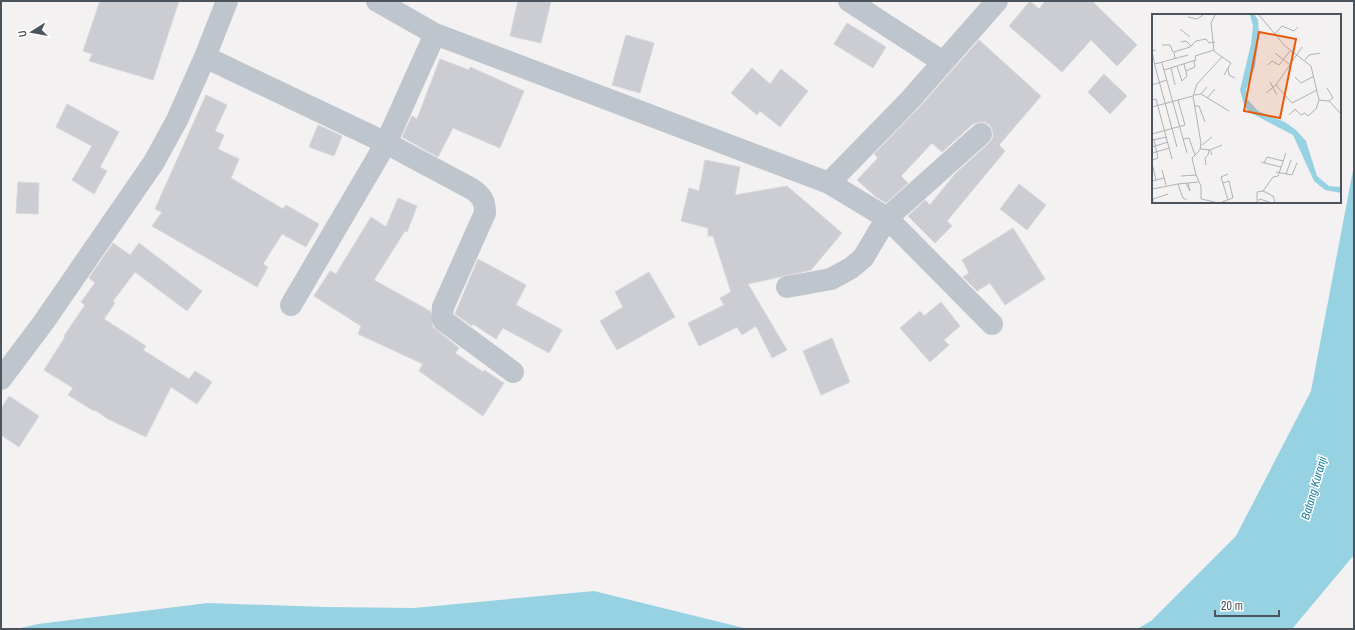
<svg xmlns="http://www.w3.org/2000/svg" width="1355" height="630" viewBox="0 0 1355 630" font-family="'Archivo Narrow',sans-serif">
	<rect width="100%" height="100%" fill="#f3f1f1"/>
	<!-- water -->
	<path fill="#97d2e3" d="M 1354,165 L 1354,555 L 1292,629 L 1137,629 L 1151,621 L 1236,536 L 1311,391 Z
		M 594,591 L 748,629 L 16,629 L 38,624 L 208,603 L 326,607 L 414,608 Z"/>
	<!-- building -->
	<path fill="#cbcdd3" stroke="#d6d7db" d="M 100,1 L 179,1 L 153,80 L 89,61 L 92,54 L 83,51 Z
		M 518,1 L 551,1 L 541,43 L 510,36 Z
		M 1030,1 L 1039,9 L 1045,1 L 1092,1 L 1137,45 L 1117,66 L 1091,40 L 1062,72 L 1009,26 Z
		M 847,23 L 886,47 L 873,68 L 834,44 Z
		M 626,35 L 654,43 L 640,93 L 612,85 Z
		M 979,40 L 1041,96 L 999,145 L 1005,151 L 947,221 L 952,226 L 935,243 L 908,216 L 925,200 L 930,205 L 955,174 L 989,143 L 993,138 L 993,132 L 990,125 L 985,122 L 979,122 L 973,124 L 942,152 L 932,143 L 901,176 L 908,183 L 886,203 L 875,196 L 857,180 L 878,158 L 874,154 L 918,109 Z
		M 440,59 L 469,70 L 470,67 L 524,91 L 500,148 L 453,128 L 438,157 L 402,137 L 412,116 L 417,119 Z
		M 752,68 L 770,84 L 781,69 L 808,91 L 780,127 L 760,111 L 757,115 L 731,93 Z
		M 1104,74 L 1127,96 L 1110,114 L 1088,92 Z
		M 206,95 L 227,105 L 215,131 L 224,135 L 218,149 L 239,159 L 231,178 L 283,209 L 286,205 L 319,224 L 306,247 L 282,234 L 263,264 L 268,267 L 257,287 L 152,226 L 162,212 L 155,209 Z
		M 67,104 L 119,132 L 100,167 L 107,171 L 94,194 L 72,180 L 92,146 L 56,127 Z
		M 318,125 L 342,136 L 334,156 L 309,147 Z
		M 705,160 L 740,167 L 735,195 L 787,186 L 842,233 L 811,270 L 748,284 L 787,350 L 772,358 L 756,326 L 742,335 L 737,327 L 699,346 L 688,323 L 724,305 L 720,298 L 731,292 L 713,236 L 708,236 L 708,228 L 681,221 L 689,188 L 699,191 Z
		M 18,182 L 39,183 L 38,214 L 16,213 Z
		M 1019,184 L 1046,205 L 1027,230 L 1000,209 Z
		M 398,198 L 417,206 L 407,232 L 405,231 L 374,280 L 430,311 L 433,327 L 459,348 L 455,353 L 483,372 L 484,370 L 504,383 L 483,416 L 419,371 L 423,364 L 358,334 L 361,326 L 314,296 L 330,271 L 336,274 L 371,217 L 386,227 Z
		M 1013,228 L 1045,279 L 1005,305 L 990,283 L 977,291 L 963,277 L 969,273 L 962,260 Z
		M 113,243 L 130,255 L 139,243 L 202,291 L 187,311 L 135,272 L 113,301 L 115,303 L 104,319 L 146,346 L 143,350 L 189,379 L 195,371 L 212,382 L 197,404 L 171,387 L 146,437 L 108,419 L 95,410 L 94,411 L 68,395 L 73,388 L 44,370 L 65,337 L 64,336 L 85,305 L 81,302 L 95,283 L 89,278 Z
		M 478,259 L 526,285 L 516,305 L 562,330 L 549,353 L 503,328 L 496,339 L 473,324 L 472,326 L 455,314 Z
		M 649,272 L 675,317 L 617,350 L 600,321 L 623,307 L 615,292 Z
		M 941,302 L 960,326 L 944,340 L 949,345 L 930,362 L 900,328 L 920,311 L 924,316 Z
		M 832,338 L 850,382 L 821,395 L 803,351 Z
		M 9,396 L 39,416 L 19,447 L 1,435 L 1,409 Z"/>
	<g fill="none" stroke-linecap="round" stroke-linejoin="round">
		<!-- minor -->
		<path stroke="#bec5cc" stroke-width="22" d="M 377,1 L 435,34 L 829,183 L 887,218 L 992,324
			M 849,1 L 943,62
			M 205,57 L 386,143 L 472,189 C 482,196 485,201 485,213 L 443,307 L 442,317 L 444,321 L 513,372
			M 829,183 L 909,101 L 997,1
			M 787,287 L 831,279 L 851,268 L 863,258 L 887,218 L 981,134
			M 291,305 L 386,143 L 435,34
			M 1,379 L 43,323 L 154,162 L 177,120 L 205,57 L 227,1"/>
	</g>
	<g text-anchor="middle" stroke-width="3" stroke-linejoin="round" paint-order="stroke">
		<!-- water labels -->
		<g font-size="12" font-style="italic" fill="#1c809e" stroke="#fff">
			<text transform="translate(1314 488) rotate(-74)" y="4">Batang Kuranji</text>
		</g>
	</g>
	<!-- overview -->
	<g transform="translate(1152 14)">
		<rect width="189" height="189" fill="#f3f1f1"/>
		<path d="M 98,1 L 103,1 L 106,6 L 107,21 L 103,53 L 94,75 L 95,85 L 106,97 L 133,108 L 144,116 L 154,127 L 165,162 L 177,172 L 189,173 L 189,179 L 173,176 L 162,167 L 141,121 L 97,98 L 92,91 L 88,76 L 99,30 L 101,12 Z" fill="#97d2e3"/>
		<path fill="none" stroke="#b0b2b5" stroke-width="1" d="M 107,1 L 133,32 L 159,52 L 167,86 L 177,87 L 189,100M 36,3 L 45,5 L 51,1M 28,15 L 38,23M 122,21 L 130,12 L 142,17 L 146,13M 29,28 L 34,27 L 39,32M 10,31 L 18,31 L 21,38M 123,39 L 137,50M 70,43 L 79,49 L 72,61M 23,45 L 22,38 L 38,33 L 44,27 L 54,25 L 57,29 L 63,28M 153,46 L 157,41 L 168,39M 10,49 L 35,139M 3,50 L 36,41M 116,51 L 120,47 L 127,51 L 138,37M 3,52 L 25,133M 3,52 L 0,37 L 4,36M 25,52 L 30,67 L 35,62 L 32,50M 19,54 L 23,71M 76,54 L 77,61 L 83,64M 12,56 L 44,46 L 43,42 L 62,36M 34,57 L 43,53 L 42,47M 143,63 L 149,69 L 162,62M 118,68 L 125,81M 0,71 L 15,66M 124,71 L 140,89 L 165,76M 175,74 L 181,84 L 177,87M 114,79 L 124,71 L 150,33M 49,80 L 77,97M 42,81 L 49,80 L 55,73M 41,82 L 49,129 L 48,136 L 40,144 L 44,161 L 49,172 L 49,185 L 63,188M 55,84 L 63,75M 0,86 L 4,85 L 20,145M 42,92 L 47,92 L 53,108M 0,93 L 41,82 L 45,70 L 70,43 L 62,37 L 59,9 L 63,1M 137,101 L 143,95 L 149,101 L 153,99 L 156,102 L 164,95 L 167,86M 0,120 L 33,111 L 26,86M 31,125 L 37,124 L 43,141M 0,126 L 15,123M 50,131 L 60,123M 0,133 L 16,128M 49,135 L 58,136 L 60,141M 58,136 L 70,131M 0,139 L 18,134M 0,146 L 6,144 L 2,126M 109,148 L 129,153M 112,149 L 115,143 L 131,147M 54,151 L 53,144 L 56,141 L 57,136M 1,153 L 4,166M 10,156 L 14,171M 124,158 L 140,161 L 145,149M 76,160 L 69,163 L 76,186M 134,160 L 139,146M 29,162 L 44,161M 0,167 L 12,164M 34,169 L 38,177 L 36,169M 0,175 L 26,170M 35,186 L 31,184 L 26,170 L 46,168M 105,186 L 105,178 L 111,177M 1,188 L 1,185 L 16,180M 70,188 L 81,184 L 77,167 L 71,169M 104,188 L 108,185 L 117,188M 123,188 L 121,182 L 111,177 L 121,163 L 126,162 L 134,139"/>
		<path fill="#e8590c" fill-opacity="0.15" stroke="#e8590c" stroke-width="2" d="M 107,18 L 144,25 L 128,104 L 92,97 Z"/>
		<rect width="189" height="189" fill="none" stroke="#4b545c" stroke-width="2"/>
	</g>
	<!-- border -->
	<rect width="1355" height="630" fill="none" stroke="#4b545c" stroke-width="4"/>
	<!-- north arrow -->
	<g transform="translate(32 32) rotate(259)" stroke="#ffffff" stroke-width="3" paint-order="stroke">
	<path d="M0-3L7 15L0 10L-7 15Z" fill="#4b545c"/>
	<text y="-6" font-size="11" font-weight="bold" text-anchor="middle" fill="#4b545c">U</text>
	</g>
	<!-- scale -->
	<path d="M1215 610v6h64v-6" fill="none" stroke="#4b545c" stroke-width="2"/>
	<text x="1221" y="610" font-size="12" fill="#4b545c" stroke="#ffffff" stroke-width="3" paint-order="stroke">20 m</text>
</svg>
